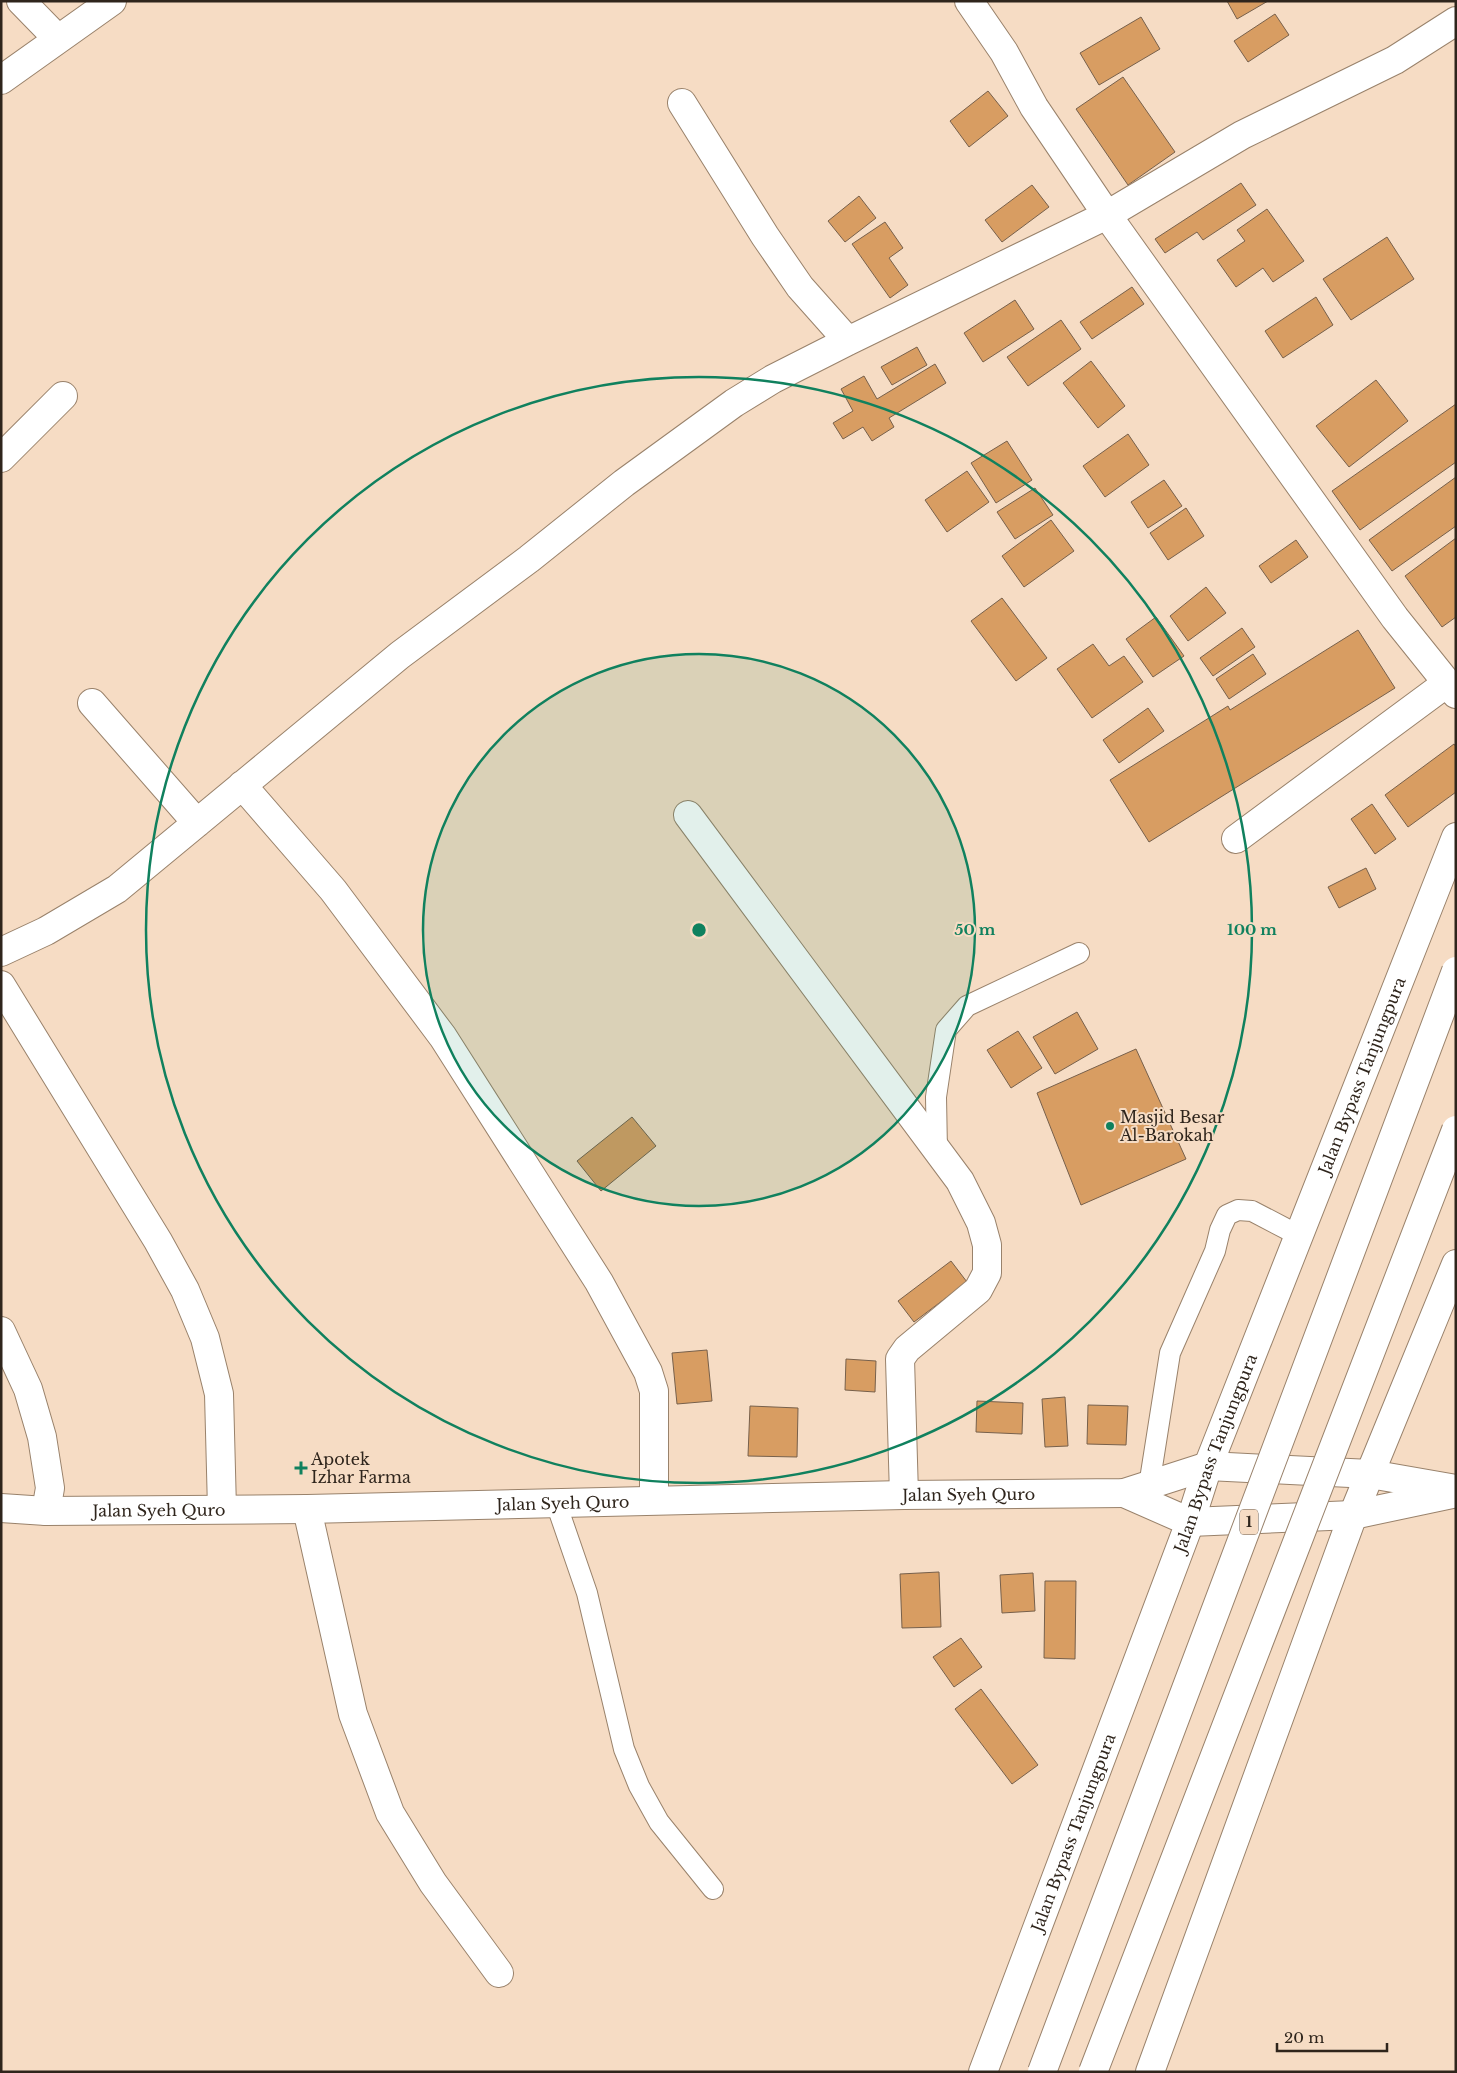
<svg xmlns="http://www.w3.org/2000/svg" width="1457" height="2073" viewBox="0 0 1457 2073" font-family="'Libre Baskerville',serif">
	<rect width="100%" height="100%" fill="#f6dcc4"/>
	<!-- building -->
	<path fill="#d89d62" stroke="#77604b" d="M 1227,1 L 1268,1 L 1237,19 Z
		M 1275,14 L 1289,35 L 1248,62 L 1234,41 Z
		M 1141,17 L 1160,49 L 1099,85 L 1080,53 Z
		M 1123,77 L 1175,152 L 1128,185 L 1076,109 Z
		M 988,91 L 1008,116 L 969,147 L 950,121 Z
		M 1241,183 L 1256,205 L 1203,240 L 1197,232 L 1165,253 L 1155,239 Z
		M 1032,185 L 1049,207 L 1002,242 L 985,220 Z
		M 859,196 L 876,218 L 845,242 L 828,221 Z
		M 1267,209 L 1304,261 L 1273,282 L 1263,268 L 1236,287 L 1217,260 L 1245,241 L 1237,230 Z
		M 885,222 L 903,248 L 889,258 L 908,285 L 890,298 L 852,244 Z
		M 1387,237 L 1414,279 L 1351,320 L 1323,279 Z
		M 1132,287 L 1144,304 L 1092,339 L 1080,322 Z
		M 1316,297 L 1333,325 L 1283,358 L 1265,331 Z
		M 1015,300 L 1034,329 L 983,362 L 964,333 Z
		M 1061,320 L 1081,349 L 1028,386 L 1007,357 Z
		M 917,347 L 927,365 L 892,385 L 881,367 Z
		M 1091,361 L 1125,406 L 1098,428 L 1063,383 Z
		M 935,364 L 946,383 L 889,418 L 894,427 L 872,441 L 863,427 L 843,439 L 833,423 L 853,411 L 841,389 L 864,376 L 877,399 Z
		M 1376,380 L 1408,421 L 1349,467 L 1316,426 Z
		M 1456,404 L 1456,462 L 1360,530 L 1332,491 Z
		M 1128,434 L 1149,465 L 1105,497 L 1083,466 Z
		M 1007,441 L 1032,480 L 996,503 L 971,463 Z
		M 967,471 L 989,502 L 947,532 L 925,500 Z
		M 1456,477 L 1456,526 L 1392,571 L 1369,540 Z
		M 1164,480 L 1182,506 L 1148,528 L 1131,502 Z
		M 1035,488 L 1053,515 L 1015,539 L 997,512 Z
		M 1186,508 L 1204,536 L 1168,560 L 1150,533 Z
		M 1051,520 L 1074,551 L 1024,587 L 1002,556 Z
		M 1456,538 L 1456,617 L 1442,627 L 1405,576 Z
		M 1296,540 L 1308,557 L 1271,583 L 1259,566 Z
		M 1206,587 L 1226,613 L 1188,641 L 1170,616 Z
		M 1002,598 L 1047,658 L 1016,681 L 971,621 Z
		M 1156,617 L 1184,656 L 1153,677 L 1126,639 Z
		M 1242,628 L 1255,647 L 1213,676 L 1200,658 Z
		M 1358,630 L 1395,688 L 1149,842 L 1110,780 L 1228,706 L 1230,710 Z
		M 1093,644 L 1109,666 L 1124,656 L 1143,682 L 1092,718 L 1057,669 Z
		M 1253,654 L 1266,674 L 1229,699 L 1216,679 Z
		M 1148,708 L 1164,731 L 1119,763 L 1103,740 Z
		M 1454,744 L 1456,747 L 1456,792 L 1408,827 L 1385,795 Z
		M 1372,804 L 1396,839 L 1375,854 L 1351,819 Z
		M 1366,868 L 1376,889 L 1339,908 L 1328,887 Z
		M 1077,1012 L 1098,1049 L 1055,1074 L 1033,1037 Z
		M 1018,1031 L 1042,1068 L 1011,1088 L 987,1050 Z
		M 1136,1049 L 1186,1159 L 1081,1205 L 1037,1093 Z
		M 632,1117 L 656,1146 L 601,1191 L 577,1161 Z
		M 951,1261 L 967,1282 L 914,1322 L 898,1301 Z
		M 707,1350 L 712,1401 L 677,1404 L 672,1353 Z
		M 846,1359 L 876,1361 L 875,1392 L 845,1390 Z
		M 1065,1397 L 1068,1446 L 1045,1447 L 1042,1399 Z
		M 977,1401 L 1023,1403 L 1022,1434 L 976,1432 Z
		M 1088,1405 L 1128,1406 L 1126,1445 L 1087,1444 Z
		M 750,1406 L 798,1408 L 797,1457 L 748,1456 Z
		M 939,1572 L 941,1627 L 902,1628 L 900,1574 Z
		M 1033,1573 L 1035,1611 L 1002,1613 L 1000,1575 Z
		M 1045,1581 L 1076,1581 L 1075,1659 L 1044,1658 Z
		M 961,1638 L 982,1667 L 954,1687 L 933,1657 Z
		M 981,1689 L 1038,1765 L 1012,1784 L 955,1709 Z"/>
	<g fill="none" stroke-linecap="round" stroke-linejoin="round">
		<defs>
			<path id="service" d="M 937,1151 L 936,1097 L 946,1030 L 967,1006 L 1079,953
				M 1149,1486 L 1170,1353 L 1215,1251 L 1220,1230 L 1227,1215 L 1238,1210 L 1252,1211 L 1298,1235
				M 556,1503 L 587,1593 L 624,1749 L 639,1786 L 659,1822 L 713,1889"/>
			<path id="minor" d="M 21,1 L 58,39
				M 969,1 L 1004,52 L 1034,107 L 1107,215 L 1395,618 L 1456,694
				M 1,80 L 112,1
				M 682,103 L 765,236 L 800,287 L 848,341
				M 1,458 L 63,396
				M 92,703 L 197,823
				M 242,785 L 333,890 L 443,1037 L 599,1282 L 648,1372 L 654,1391 L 654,1500
				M 688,815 L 960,1181 L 981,1223 L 987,1245 L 987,1273 L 978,1290 L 907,1349 L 900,1359 L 904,1495
				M 1236,839 L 1447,683
				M 1,952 L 46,931 L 117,889 L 400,655 L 529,559 L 624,483 L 734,403 L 773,379 L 848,341 L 1107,215 L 1242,135 L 1395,60 L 1456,21
				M 1,985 L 158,1241 L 185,1290 L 205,1338 L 219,1394 L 222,1509
				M 1,1331 L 28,1389 L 42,1437 L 50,1488 L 46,1511
				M 307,1509 L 353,1714 L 390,1813 L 433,1883 L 499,1973"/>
			<g id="tertiary">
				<path id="s1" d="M 983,2072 L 1190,1522 L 1208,1466 L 1456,837"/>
				<path d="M 1150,2072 L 1353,1515 L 1456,1264"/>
			</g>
			<g id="primary">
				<path d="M 1124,1493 L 1190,1522 L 1353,1515 L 1452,1494"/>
				<path id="s2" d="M 1,1508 L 46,1511 L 307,1509 L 904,1495 L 1124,1493 L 1208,1466 L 1370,1474 L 1456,1489"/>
			</g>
		</defs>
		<!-- service casing -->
		<use href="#service" stroke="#99826b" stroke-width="22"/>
		<!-- minor casing -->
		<use href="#minor" stroke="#99826b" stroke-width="30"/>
		<!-- tertiary casing -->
		<use href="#tertiary" stroke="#99826b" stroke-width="30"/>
		<!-- primary casing -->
		<use href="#primary" stroke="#99826b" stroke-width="30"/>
		<!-- service -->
		<use href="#service" stroke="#fff" stroke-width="20"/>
		<!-- minor -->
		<use href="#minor" stroke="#fff" stroke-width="28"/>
		<!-- tertiary -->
		<use href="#tertiary" stroke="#fff" stroke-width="28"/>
		<!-- primary -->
		<use href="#primary" stroke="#fff" stroke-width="28"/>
		<defs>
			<path id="trunk-bridge" d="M 1042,2072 L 1456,971
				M 1093,2072 L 1456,1130"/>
		</defs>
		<!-- trunk-bridge casing -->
		<use href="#trunk-bridge" stroke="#99826b" stroke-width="30" stroke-linecap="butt"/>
		<!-- trunk-bridge -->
		<use href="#trunk-bridge" stroke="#fff" stroke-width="28"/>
	</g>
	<!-- distance rings -->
	<circle cx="699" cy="930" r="276" fill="#10815e" fill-opacity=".12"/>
	<g fill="none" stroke="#10815e" stroke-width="2.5">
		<circle cx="699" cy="930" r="276"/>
		<circle cx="699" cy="930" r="553"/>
	</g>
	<!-- markers -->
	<g fill="#10815e" stroke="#f6dcc4" stroke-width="2">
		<circle cx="1110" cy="1126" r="5"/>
		<path d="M298.5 1460.5h5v5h5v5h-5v5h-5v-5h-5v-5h5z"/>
	</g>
	<g text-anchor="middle" stroke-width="4" stroke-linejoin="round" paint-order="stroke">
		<!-- shield labels -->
		<rect fill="#f6dcc4" stroke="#6b5c4e" stroke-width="1" x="1240" y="1509.5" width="18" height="25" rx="4"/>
		<g font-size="15" font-weight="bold" fill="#2f251c">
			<text x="1249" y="1527">1</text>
		</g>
		<!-- street labels -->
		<g font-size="16" fill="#2f251c" stroke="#f6dcc4">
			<text dy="6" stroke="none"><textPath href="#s1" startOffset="1066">Jalan Bypass Tanjungpura</textPath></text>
			<text dy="6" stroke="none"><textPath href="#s1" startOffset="661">Jalan Bypass Tanjungpura</textPath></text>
			<text dy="6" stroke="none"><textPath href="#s2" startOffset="968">Jalan Syeh Quro</textPath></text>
			<text dy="6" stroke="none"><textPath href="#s2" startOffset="562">Jalan Syeh Quro</textPath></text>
			<text dy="6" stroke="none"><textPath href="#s2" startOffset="158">Jalan Syeh Quro</textPath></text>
			<text dy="6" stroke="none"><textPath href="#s1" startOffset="256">Jalan Bypass Tanjungpura</textPath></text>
		</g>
		<!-- poi labels -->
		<g font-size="16" fill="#2f251c" stroke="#f6dcc4" text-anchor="start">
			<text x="1120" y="1123">Masjid Besar<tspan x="1120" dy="18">Al-Barokah</tspan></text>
			<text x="311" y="1465">Apotek<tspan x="311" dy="18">Izhar Farma</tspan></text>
		</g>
	</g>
	<circle cx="699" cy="930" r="8" fill="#10815e" stroke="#f6dcc4" stroke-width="2.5"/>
	<g font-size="15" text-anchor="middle" font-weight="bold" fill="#10815e" stroke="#f6dcc4" stroke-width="4" stroke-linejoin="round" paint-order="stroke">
		<text x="975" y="935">50 m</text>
		<text x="1252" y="935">100 m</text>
	</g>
	<!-- border -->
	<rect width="1457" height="2073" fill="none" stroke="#2f251c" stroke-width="5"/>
	<!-- scale -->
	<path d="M1277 2043v8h110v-8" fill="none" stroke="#2f251c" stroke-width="2.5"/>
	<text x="1284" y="2043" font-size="15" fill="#2f251c" stroke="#f6dcc4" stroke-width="4" paint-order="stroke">20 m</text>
</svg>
